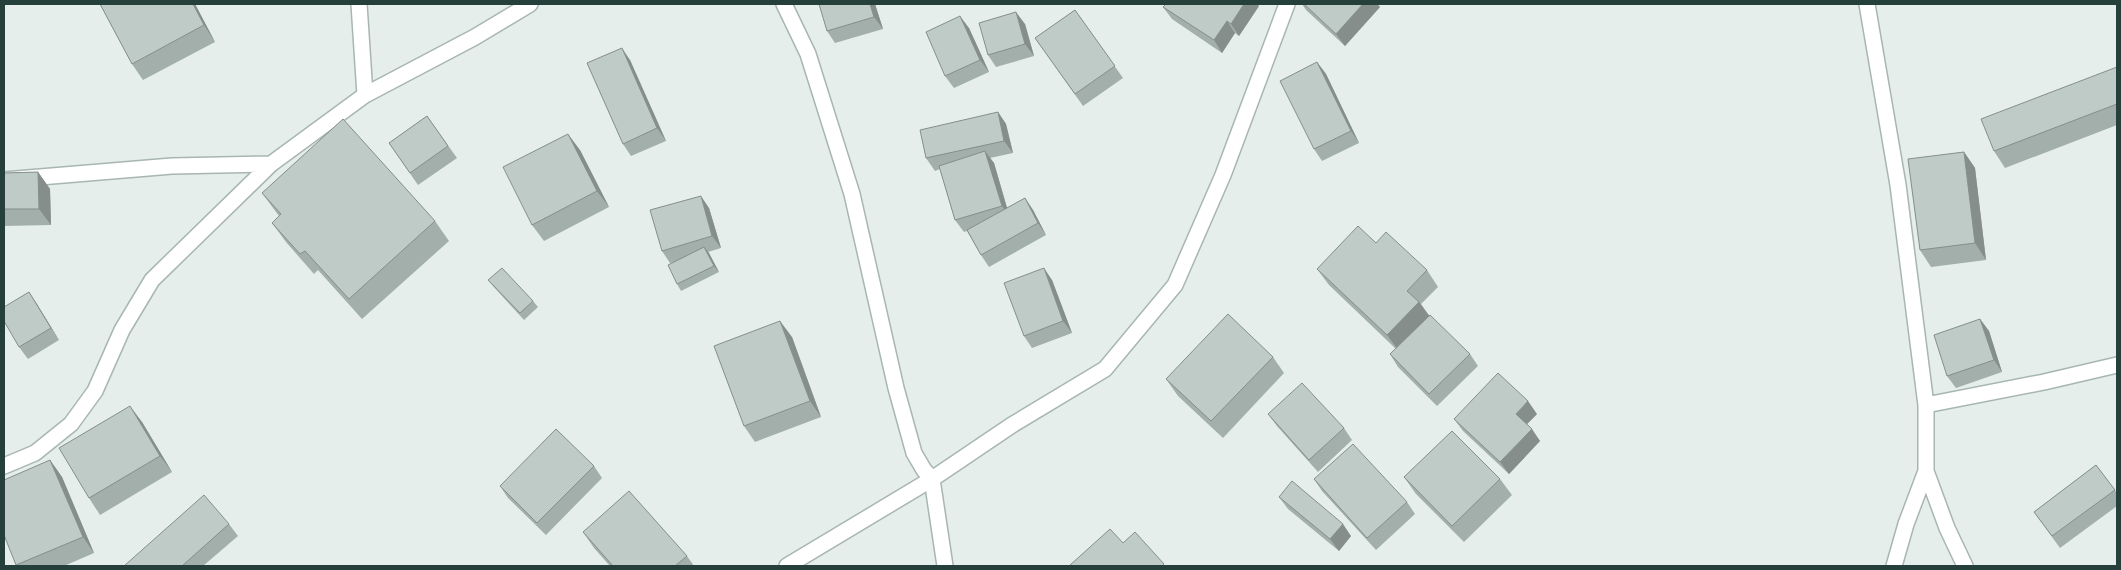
<svg xmlns="http://www.w3.org/2000/svg" width="2121" height="570" viewBox="0 0 2121 570" font-family="'Work Sans',sans-serif">
	<rect width="100%" height="100%" fill="#e5eeeb"/>
	<g fill="none" stroke-linecap="round" stroke-linejoin="round">
		<defs>
			<path id="minor" d="M 359,4 L 365,95
				M 784,4 L 808,54 L 852,194 L 896,388 L 914,453 L 924,470 L 932,479 L 945,566
				M 1867,4 L 1898,185 L 1926,405 L 1926,471 L 1947,528 L 1965,566
				M 4,180 L 172,166 L 271,164
				M 1926,405 L 2044,382 L 2117,365
				M 4,466 L 35,453 L 71,424 L 95,391 L 122,330 L 152,280 L 271,164 L 365,95 L 475,37 L 530,4
				M 787,566 L 932,479 L 1012,425 L 1105,369 L 1175,285 L 1223,175 L 1287,4
				M 1894,566 L 1906,524 L 1926,471"/>
		</defs>
		<!-- minor casing -->
		<use href="#minor" stroke="#a8b6b3" stroke-width="18"/>
		<!-- minor -->
		<use href="#minor" stroke="#fff" stroke-width="15"/>
	</g>
	<!-- wall -->
	<path fill="#a3afab" d="M 100,4 L 195,4 L 215,42 L 143,80 L 132,64 Z
		M 875,4 L 883,29 L 835,43 L 827,31 Z
		M 1302,4 L 1377,4 L 1380,7 L 1345,46 L 1306,10 Z
		M 1259,6 L 1239,36 L 1235,33 L 1222,53 L 1172,19 L 1163,7 Z
		M 1075,10 L 1123,78 L 1083,106 L 1035,38 Z
		M 1025,24 L 1034,56 L 996,67 L 988,55 Z
		M 969,28 L 989,72 L 954,88 L 945,76 Z
		M 630,60 L 666,141 L 631,156 L 623,144 Z
		M 1317,62 L 1326,74 L 1359,143 L 1322,161 L 1314,149 Z
		M 2117,67 L 2117,125 L 2005,168 L 1994,151 Z
		M 998,112 L 1006,124 L 1013,153 L 990,158 L 994,163 L 1007,208 L 1025,198 L 1033,210 L 1046,235 L 989,267 L 981,255 L 967,231 L 964,232 L 955,220 L 940,169 L 935,171 L 926,158 Z
		M 427,116 L 457,158 L 418,185 L 389,143 Z
		M 580,150 L 609,207 L 544,241 L 532,225 Z
		M 1964,152 L 1975,168 L 1986,260 L 1931,267 L 1920,250 Z
		M 38,172 L 50,189 L 51,225 L 4,226 L 4,173 Z
		M 262,193 L 435,221 L 449,241 L 362,319 L 318,270 L 314,274 L 286,242 L 272,223 L 279,216 Z
		M 709,208 L 721,248 L 708,252 L 719,272 L 681,291 L 677,284 L 675,262 L 670,263 L 662,251 Z
		M 1317,269 L 1427,270 L 1438,287 L 1421,304 L 1429,316 L 1470,354 L 1478,366 L 1437,406 L 1398,367 L 1390,354 L 1396,349 L 1329,285 Z
		M 488,280 L 533,301 L 538,307 L 524,320 L 493,286 Z
		M 1052,280 L 1072,333 L 1032,348 L 1024,336 Z
		M 29,292 L 59,340 L 28,359 L 19,347 Z
		M 1980,319 L 1989,331 L 2002,372 L 1956,388 L 1947,376 Z
		M 792,337 L 821,417 L 755,442 L 744,426 Z
		M 1273,357 L 1284,373 L 1223,438 L 1178,396 L 1166,379 Z
		M 1268,414 L 1344,428 L 1352,440 L 1318,472 L 1277,426 Z
		M 1537,414 L 1527,424 L 1540,441 L 1509,474 L 1463,431 L 1454,419 Z
		M 142,422 L 172,472 L 100,515 L 89,498 Z
		M 50,460 L 62,477 L 94,553 L 64,566 L 17,566 L 16,565 Z
		M 2096,465 L 2117,493 L 2117,506 L 2060,548 L 2034,512 Z
		M 594,466 L 602,478 L 546,535 L 508,498 L 500,486 Z
		M 1404,477 L 1500,479 L 1512,495 L 1464,542 L 1416,494 Z
		M 1314,479 L 1407,502 L 1415,514 L 1376,550 L 1322,491 Z
		M 1279,497 L 1351,536 L 1339,551 L 1288,509 Z
		M 229,524 L 238,536 L 203,566 L 124,566 Z
		M 583,532 L 687,556 L 694,566 L 610,566 L 594,548 Z"/>
	<!-- shaded-wall -->
	<path fill="#858e8b" d="M 193,4 L 195,4 L 215,42 L 204,25 Z
		M 870,4 L 875,4 L 883,29 L 874,17 Z
		M 1244,4 L 1257,4 L 1259,6 L 1239,36 L 1231,24 Z
		M 1363,4 L 1377,4 L 1380,7 L 1345,46 L 1336,34 Z
		M 1016,12 L 1025,24 L 1034,56 L 1025,44 Z
		M 960,16 L 969,28 L 989,72 L 980,60 Z
		M 1227,21 L 1235,33 L 1222,53 L 1214,40 Z
		M 622,48 L 630,60 L 666,141 L 657,128 Z
		M 1317,62 L 1326,74 L 1359,143 L 1351,131 Z
		M 998,112 L 1006,124 L 1013,153 L 1004,141 Z
		M 568,134 L 580,150 L 609,207 L 597,191 Z
		M 985,151 L 994,163 L 1010,218 L 1002,206 Z
		M 1964,152 L 1975,168 L 1986,260 L 1975,243 Z
		M 38,172 L 50,189 L 51,225 L 39,209 Z
		M 701,196 L 709,208 L 721,248 L 712,236 Z
		M 1025,198 L 1033,210 L 1046,235 L 1038,223 Z
		M 704,247 L 709,253 L 719,272 L 714,266 Z
		M 1044,268 L 1052,280 L 1072,333 L 1063,321 Z
		M 29,292 L 37,304 L 59,340 L 51,328 Z
		M 1419,302 L 1431,318 L 1399,351 L 1387,335 Z
		M 1980,319 L 1989,331 L 2002,372 L 1994,360 Z
		M 780,321 L 792,337 L 821,417 L 810,401 Z
		M 1528,401 L 1537,414 L 1525,426 L 1516,414 Z
		M 130,406 L 142,422 L 172,472 L 160,456 Z
		M 1532,429 L 1540,441 L 1509,474 L 1500,462 Z
		M 50,460 L 62,477 L 94,553 L 83,537 Z
		M 1343,524 L 1351,536 L 1339,551 L 1330,539 Z"/>
	<!-- building -->
	<path fill="#becbc7" stroke="#858e8b" d="M 100,4 L 193,4 L 204,25 L 132,64 Z
		M 819,4 L 870,4 L 874,17 L 827,31 Z
		M 1166,4 L 1244,4 L 1231,24 L 1227,21 L 1214,40 L 1163,7 Z
		M 1304,4 L 1363,4 L 1336,34 Z
		M 1075,10 L 1115,66 L 1075,94 L 1035,38 Z
		M 1016,12 L 1025,44 L 988,55 L 979,23 Z
		M 960,16 L 980,60 L 945,76 L 926,32 Z
		M 622,48 L 657,128 L 623,144 L 587,63 Z
		M 1317,62 L 1351,131 L 1314,149 L 1280,81 Z
		M 2117,67 L 2117,104 L 1994,151 L 1981,119 Z
		M 998,112 L 1004,141 L 926,158 L 920,130 Z
		M 427,116 L 448,146 L 410,173 L 389,143 Z
		M 343,119 L 435,221 L 349,299 L 305,251 L 300,254 L 272,223 L 281,214 L 262,193 Z
		M 568,134 L 597,191 L 532,225 L 503,167 Z
		M 985,151 L 1002,206 L 955,220 L 939,166 Z
		M 1964,152 L 1975,243 L 1920,250 L 1908,159 Z
		M 38,172 L 39,209 L 4,209 L 4,173 Z
		M 701,196 L 712,236 L 662,251 L 650,210 Z
		M 1025,198 L 1038,223 L 981,255 L 967,230 Z
		M 1358,226 L 1376,243 L 1386,232 L 1427,270 L 1407,291 L 1419,302 L 1387,335 L 1317,269 Z
		M 704,247 L 714,266 L 677,284 L 668,265 Z
		M 502,268 L 533,301 L 520,313 L 488,280 Z
		M 1044,268 L 1063,321 L 1024,336 L 1004,283 Z
		M 29,292 L 51,328 L 19,347 L 4,321 L 4,307 Z
		M 1228,314 L 1273,357 L 1211,421 L 1166,379 Z
		M 1430,315 L 1470,354 L 1429,394 L 1390,354 Z
		M 1980,319 L 1994,360 L 1947,376 L 1934,335 Z
		M 780,321 L 810,401 L 744,426 L 714,346 Z
		M 1498,373 L 1528,401 L 1516,414 L 1532,429 L 1500,462 L 1454,419 Z
		M 1302,383 L 1344,428 L 1309,460 L 1268,414 Z
		M 130,406 L 160,456 L 89,498 L 59,448 Z
		M 556,429 L 594,466 L 537,523 L 500,486 Z
		M 1452,431 L 1500,479 L 1452,526 L 1404,477 Z
		M 1353,444 L 1407,502 L 1367,538 L 1314,479 Z
		M 50,460 L 83,537 L 16,565 L 4,535 L 4,480 Z
		M 2096,465 L 2115,490 L 2052,536 L 2034,512 Z
		M 1292,481 L 1343,524 L 1330,539 L 1279,497 Z
		M 629,491 L 687,556 L 675,566 L 613,566 L 583,532 Z
		M 204,495 L 229,524 L 182,566 L 124,566 Z
		M 1110,529 L 1123,543 L 1135,532 L 1164,564 L 1162,566 L 1069,566 Z"/>
	<!-- border -->
	<rect width="2121" height="570" fill="none" stroke="#253f3b" stroke-width="10"/>
</svg>
